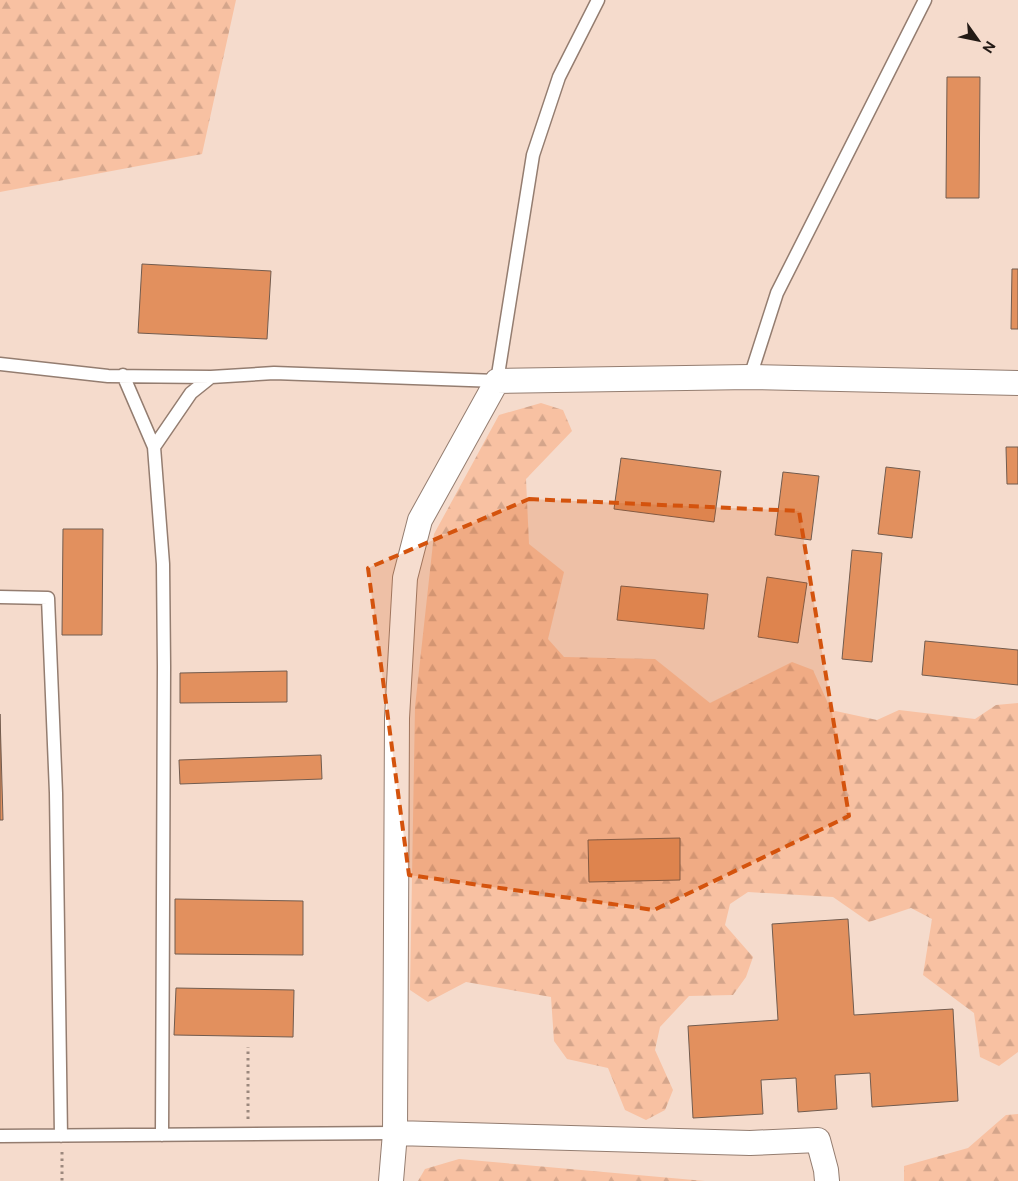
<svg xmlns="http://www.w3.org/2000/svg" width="1018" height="1181" viewBox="0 0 1018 1181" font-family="'Public Sans',sans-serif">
	<defs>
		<pattern id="forest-firs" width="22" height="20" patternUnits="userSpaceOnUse" patternTransform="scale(1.25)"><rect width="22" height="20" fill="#f8c1a2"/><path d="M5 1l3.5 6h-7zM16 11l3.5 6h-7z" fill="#d4a58b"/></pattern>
	</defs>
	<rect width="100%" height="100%" fill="#f5dbcc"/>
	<!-- forest -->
	<path fill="url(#forest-firs)" d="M 0,0 L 236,0 L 202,154 L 0,192 Z
		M 541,403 L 563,410 L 572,431 L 526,479 L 529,544 L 564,572 L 548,639 L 564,657 L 655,659 L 710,703 L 792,662 L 813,670 L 831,710 L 877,720 L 899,710 L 975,719 L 996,705 L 1018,703 L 1018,1052 L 999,1066 L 980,1057 L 974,1013 L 923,975 L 932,919 L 911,908 L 869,922 L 833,897 L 748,892 L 730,904 L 725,925 L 753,957 L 746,977 L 733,995 L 689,996 L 660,1027 L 655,1050 L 673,1090 L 665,1110 L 646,1120 L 625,1110 L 608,1068 L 567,1059 L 554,1041 L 551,997 L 466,982 L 428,1002 L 410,990 L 415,707 L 434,534 L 499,415 Z
		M 1018,1114 L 1018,1181 L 904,1181 L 904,1166 L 968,1148 L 1006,1115 Z
		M 459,1159 L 705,1181 L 418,1181 L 425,1169 Z"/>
	<!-- building -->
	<path fill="#e2905e" stroke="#725c4f" d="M 947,77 L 980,77 L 979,198 L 946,198 Z
		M 142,264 L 271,271 L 267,339 L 138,333 Z
		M 1012,269 L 1018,269 L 1018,329 L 1011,329 Z
		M 1006,447 L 1018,447 L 1018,484 L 1007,484 Z
		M 621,458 L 721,471 L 714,522 L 614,509 Z
		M 886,467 L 920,471 L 912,538 L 878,534 Z
		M 783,472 L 819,476 L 811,540 L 775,535 Z
		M 63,529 L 103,529 L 102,635 L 62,635 Z
		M 852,550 L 882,553 L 872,662 L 842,659 Z
		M 767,577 L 807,583 L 798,643 L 758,637 Z
		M 621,586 L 708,594 L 704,629 L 617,620 Z
		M 925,641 L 1018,650 L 1018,685 L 922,675 Z
		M 287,671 L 287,702 L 180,703 L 180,673 Z
		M 0,714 L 3,820 L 0,820 Z
		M 321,755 L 322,779 L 180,784 L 179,760 Z
		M 680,838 L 680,880 L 589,882 L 588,840 Z
		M 175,899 L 303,901 L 303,955 L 175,954 Z
		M 848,919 L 854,1015 L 953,1009 L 958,1101 L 872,1107 L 870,1073 L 835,1075 L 837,1109 L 798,1112 L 796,1078 L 761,1080 L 763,1114 L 693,1118 L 688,1026 L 778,1020 L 772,924 Z
		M 176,988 L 294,990 L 293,1037 L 174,1035 Z"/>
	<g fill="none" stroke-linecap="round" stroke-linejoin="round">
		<defs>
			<path id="lane" d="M 0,364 L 108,376 L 211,377 L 274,373 L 497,381 L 533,155 L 559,77 L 598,0
				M 123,375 L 154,447 L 163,564 L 164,667 L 162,1135
				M 750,377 L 777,293 L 925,0
				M 154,447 L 191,393 L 211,377
				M 0,597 L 48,598 L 56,793 L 61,1136
				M 0,1136 L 395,1133"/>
			<path id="street" d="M 395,1133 L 750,1143 L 818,1140 L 826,1170 L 827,1181
				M 391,1181 L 395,1133 L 397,718 L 405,578 L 420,520 L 497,381 L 750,377 L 1018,383"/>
		</defs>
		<!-- lane casing -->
		<use href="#lane" stroke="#947d70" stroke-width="15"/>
		<!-- street casing -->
		<use href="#street" stroke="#947d70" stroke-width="26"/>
		<!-- path -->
		<path stroke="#9b887d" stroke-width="3" stroke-dasharray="2.5 4" stroke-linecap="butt" d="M 248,1119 L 248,1047
			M 62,1152 L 62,1181"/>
		<!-- lane -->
		<use href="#lane" stroke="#fff" stroke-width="12"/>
		<!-- street -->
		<use href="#street" stroke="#fff" stroke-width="24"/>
	</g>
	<!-- marked area -->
	<path fill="#d4530d" fill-opacity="0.2" stroke="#d4530d" stroke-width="4" stroke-dasharray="10 6" stroke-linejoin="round" d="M 529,499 L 799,511 L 849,816 L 654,910 L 409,875 L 368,568 Z"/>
	<!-- north arrow -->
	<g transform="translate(978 40) rotate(123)" stroke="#f5dbcc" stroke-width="4" paint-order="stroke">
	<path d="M0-4L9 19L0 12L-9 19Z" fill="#231a15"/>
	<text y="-8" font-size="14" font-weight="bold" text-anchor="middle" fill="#231a15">N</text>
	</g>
</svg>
